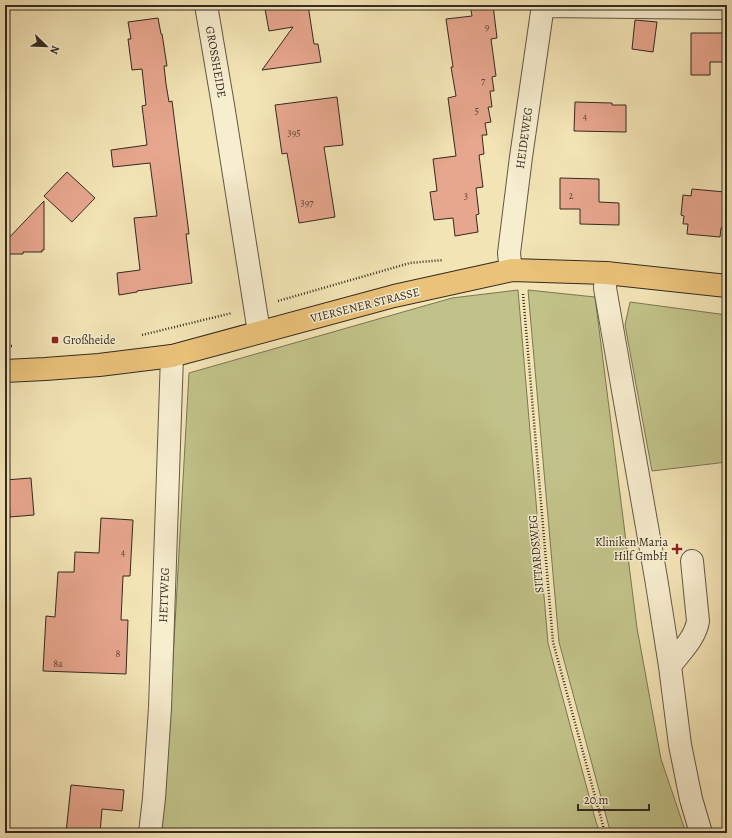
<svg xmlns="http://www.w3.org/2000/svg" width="732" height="838" viewBox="0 0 732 838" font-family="Alegreya,serif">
	<rect width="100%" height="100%" fill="#f3e4b5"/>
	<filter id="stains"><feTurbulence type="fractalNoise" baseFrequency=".005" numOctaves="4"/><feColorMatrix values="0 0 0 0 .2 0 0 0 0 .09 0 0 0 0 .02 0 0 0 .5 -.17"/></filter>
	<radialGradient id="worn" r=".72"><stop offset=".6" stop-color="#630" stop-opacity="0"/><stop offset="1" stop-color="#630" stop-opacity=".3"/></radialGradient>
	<!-- green -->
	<path fill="#c1c289" stroke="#7a7655" d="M 518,290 L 548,643 L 596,822 L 600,833 L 161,833 L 166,785 L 189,373 L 452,298 Z
		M 528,290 L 595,297 L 637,628 L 661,759 L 686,833 L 612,833 L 609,827 L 559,642 Z
		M 630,302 L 727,315 L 727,462 L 652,471 L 625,325 Z"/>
	<!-- building -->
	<path fill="#e7a68e" stroke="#332a21" d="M 270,5 L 308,5 L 314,44 L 318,44 L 321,62 L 262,70 L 293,27 L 269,31 L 265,9 L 271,8 Z
		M 470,5 L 493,5 L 497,38 L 491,39 L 496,76 L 492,77 L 494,91 L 490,91 L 492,107 L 488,107 L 491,122 L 485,123 L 487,135 L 482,135 L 484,154 L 479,155 L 483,187 L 476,188 L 479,214 L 476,215 L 478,232 L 455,236 L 453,218 L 434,220 L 430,192 L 437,191 L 433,159 L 456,156 L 448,98 L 456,96 L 451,67 L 453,67 L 446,19 L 472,16 Z
		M 158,18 L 161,34 L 162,34 L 167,66 L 164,66 L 166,84 L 169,102 L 172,101 L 189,234 L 186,234 L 192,283 L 137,291 L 137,292 L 119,295 L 117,273 L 140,270 L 134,218 L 157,216 L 150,163 L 113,167 L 111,150 L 147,145 L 142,106 L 146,105 L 142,69 L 132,70 L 128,39 L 131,39 L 128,22 Z
		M 635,20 L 657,22 L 653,52 L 632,49 Z
		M 691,33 L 727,33 L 727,62 L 710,62 L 710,75 L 691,75 Z
		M 337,97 L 343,145 L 324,147 L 335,217 L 299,223 L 287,153 L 282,154 L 275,105 Z
		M 575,102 L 612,103 L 612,105 L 626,105 L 626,132 L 574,131 Z
		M 67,172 L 95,198 L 72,222 L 44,196 Z
		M 560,178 L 599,179 L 599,202 L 619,203 L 619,225 L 580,224 L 580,209 L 560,209 Z
		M 692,189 L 725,192 L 724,199 L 727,199 L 727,228 L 721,228 L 720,237 L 687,234 L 688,224 L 683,224 L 684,216 L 681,215 L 683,195 L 691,196 Z
		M 44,201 L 44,250 L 42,250 L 42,252 L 23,252 L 23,254 L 5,254 L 5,242 Z
		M 31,478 L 34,515 L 10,517 L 9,498 L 5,498 L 5,480 Z
		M 101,518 L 133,520 L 130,576 L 123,576 L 121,620 L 128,620 L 126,674 L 43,671 L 46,616 L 55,617 L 58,572 L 74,572 L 75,552 L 99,553 Z
		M 71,785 L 124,790 L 122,811 L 102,809 L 100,833 L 66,833 Z"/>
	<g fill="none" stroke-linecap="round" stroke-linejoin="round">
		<defs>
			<path id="minor" d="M 206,5 L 223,105 L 259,332
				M 543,6 L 727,8
				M 512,270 L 510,263 L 509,253 L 521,157 L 543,5
				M 606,273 L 605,288 L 656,578 L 670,666 L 680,745 L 691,799 L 701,833
				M 670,666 C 680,652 695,639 698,621 L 692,561
				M 150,833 L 154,798 L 160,708 L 172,356"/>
			<path id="major" d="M 5,371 L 45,369 L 99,365 L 172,356 L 394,296 L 512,270 L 606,273 L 727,286"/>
		</defs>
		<!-- minor casing -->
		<use href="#minor" stroke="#635846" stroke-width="24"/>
		<!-- major casing -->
		<use href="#major" stroke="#332a21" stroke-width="24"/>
		<!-- path -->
		<path stroke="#332a21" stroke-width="2.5" stroke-dasharray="1 2" stroke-linecap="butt" d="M 523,294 L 553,642 L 605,833
			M 278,301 L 410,263 L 443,260
			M 142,335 L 232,313
			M 5,346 L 14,346"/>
		<!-- minor -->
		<use href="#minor" stroke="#f7edcf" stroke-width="22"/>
		<!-- major -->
		<use href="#major" stroke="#eac27a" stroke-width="22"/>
	</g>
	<!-- markers -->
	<g fill="#8f2418" stroke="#f7edcf" stroke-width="1.5">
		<rect x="51" y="336" width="8" height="8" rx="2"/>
		<path d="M675 543h4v4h4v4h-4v4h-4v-4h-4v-4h4z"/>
	</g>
	<g text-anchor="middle" stroke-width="3" stroke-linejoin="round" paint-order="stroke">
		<!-- number labels -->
		<g font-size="10" fill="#60493c">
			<text x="487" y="30">9</text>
			<text x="483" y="84">7</text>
			<text x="477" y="114">5</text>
			<text x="585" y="120">4</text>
			<text x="294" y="136">395</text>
			<text x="466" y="199">3</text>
			<text x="571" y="199">2</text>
			<text x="307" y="206">397</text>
			<text x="123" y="556">4</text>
			<text x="118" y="657">8</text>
			<text x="58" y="667">8a</text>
		</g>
		<!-- street labels -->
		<g font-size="12" fill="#332a21" stroke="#f7edcf">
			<text transform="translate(216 62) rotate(80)" y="4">GROSSHEIDE</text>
			<text transform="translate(524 138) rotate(-82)" y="4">HEIDEWEG</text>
			<text transform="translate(365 305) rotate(-14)" y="4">VIERSENER STRASSE</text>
			<text transform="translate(536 554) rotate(-95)" y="4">SITTARDSWEG</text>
			<text transform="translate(164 595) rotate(-88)" y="4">HETTWEG</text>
		</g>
		<!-- poi labels -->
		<g font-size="12" fill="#332a21" stroke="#f7edcf" text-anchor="start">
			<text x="63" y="344">Großheide</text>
			<text x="668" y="546" text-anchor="end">Kliniken Maria<tspan x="668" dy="14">Hilf GmbH</tspan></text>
		</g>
	</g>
	<!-- margin -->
	<rect width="732" height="838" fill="none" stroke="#f3e4b5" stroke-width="20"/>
	<rect x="6" y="6" width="720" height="826" fill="none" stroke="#332a21" stroke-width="2"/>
	<rect x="10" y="10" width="712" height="818" fill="none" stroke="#332a21"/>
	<!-- north arrow -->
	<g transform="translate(46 46) rotate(113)" stroke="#f7edcf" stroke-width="3" paint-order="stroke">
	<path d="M0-3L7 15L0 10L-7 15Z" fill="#332a21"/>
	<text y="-6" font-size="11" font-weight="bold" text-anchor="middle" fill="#332a21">N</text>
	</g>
	<!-- scale -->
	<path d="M578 804v6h71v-6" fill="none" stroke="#332a21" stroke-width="2"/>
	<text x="584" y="804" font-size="12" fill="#332a21" stroke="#f7edcf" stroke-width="3" paint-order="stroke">20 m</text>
	<rect width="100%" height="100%" filter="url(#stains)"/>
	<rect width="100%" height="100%" fill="url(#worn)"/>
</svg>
